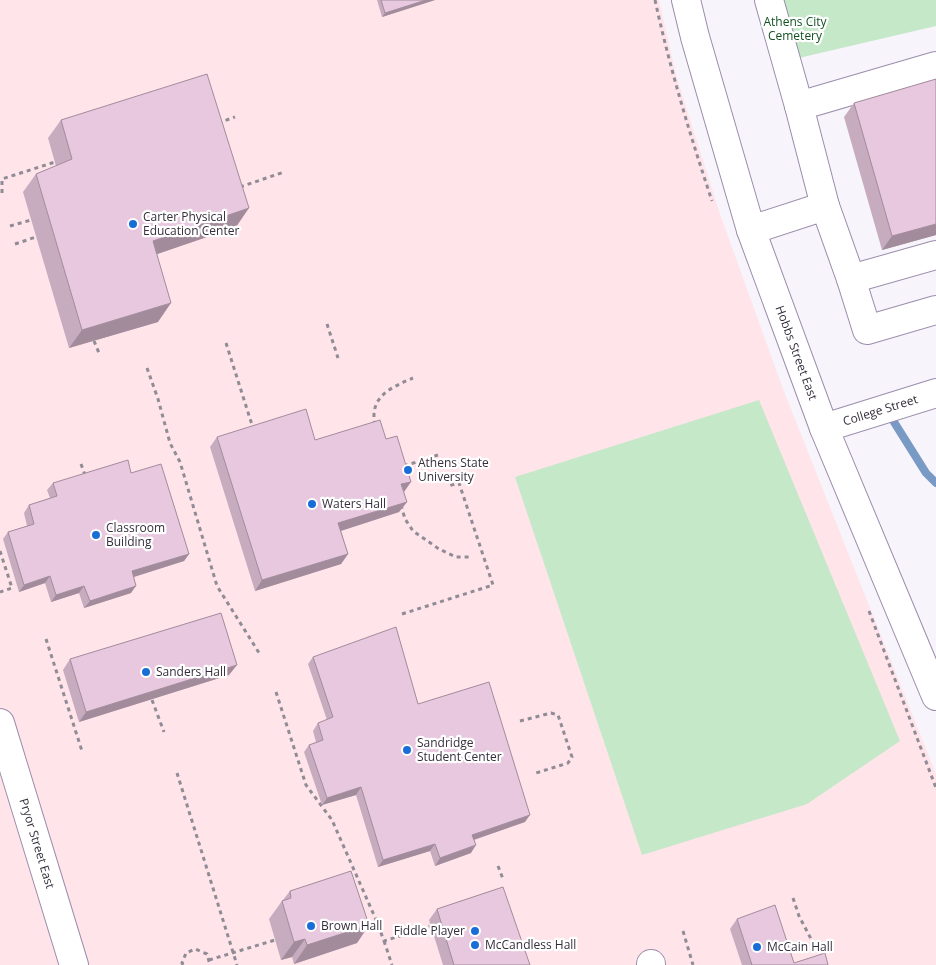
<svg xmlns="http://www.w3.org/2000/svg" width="936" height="965" viewBox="0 0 936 965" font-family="'Open Sans',sans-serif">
	<rect width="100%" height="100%" fill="#f7f4fb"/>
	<!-- education -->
	<path fill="#ffe4e9" d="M 0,0 L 659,0 L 676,75 L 720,214 L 783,389 L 936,774 L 936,965 L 0,965 Z"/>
	<!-- green -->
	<path fill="#c5e8c9" d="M 759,0 L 936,0 L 936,26 L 773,64 Z
		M 759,400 L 900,741 L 807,804 L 642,855 L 515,477 Z"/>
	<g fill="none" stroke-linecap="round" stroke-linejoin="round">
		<!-- stream -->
		<path stroke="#799ac4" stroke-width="8" d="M 894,422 L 926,473 L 936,483"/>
		<defs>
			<g id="minor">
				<path d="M 769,0 L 799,106 L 825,206"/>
				<path d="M 799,106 L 936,66"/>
				<path d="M 751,230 L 825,206 L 851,279 L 867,330 L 936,310"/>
				<path d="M 851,279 L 936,255"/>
				<path id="s1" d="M 824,428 L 936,393"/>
				<path id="s2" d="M 0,723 L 74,965"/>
				<path d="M 651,965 L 651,964"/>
			</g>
			<g id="major">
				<path id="s3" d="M 686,0 L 695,37 L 751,230 L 824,428 L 936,696"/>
			</g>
		</defs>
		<!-- minor casing -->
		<use href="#minor" stroke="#9b8dac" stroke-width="30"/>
		<!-- major casing -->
		<use href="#major" stroke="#9b8dac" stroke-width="30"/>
		<!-- path -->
		<path stroke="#908c96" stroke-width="3" stroke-dasharray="4 4" stroke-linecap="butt" d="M 655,0 C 670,69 690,135 712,201
			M 218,123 L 235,117
			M 240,187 L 284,172
			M 2,193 L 2,179 L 55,162
			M 10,226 L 31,220
			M 15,244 L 36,237
			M 327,324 L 338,358
			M 94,341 L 99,353
			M 226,343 L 253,428
			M 147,368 L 158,399 L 170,443 L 180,462 L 217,586 L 261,656
			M 375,425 C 369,397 390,388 413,378
			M 81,464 L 85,475
			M 404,466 L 438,455
			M 401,505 L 405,519 L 413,531 L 439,549 L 456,557 L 469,557
			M 0,551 L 12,588 L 0,592
			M 869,611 L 936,788
			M 402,614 L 493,585 L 459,483 L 448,486
			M 46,639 L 82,751
			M 276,692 L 306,785 L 332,820 L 377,922 L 384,941 L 431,926
			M 152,700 L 164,732
			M 520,721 L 551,713 L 558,715 L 572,757 L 568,763 L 536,773
			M 177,773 L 237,965
			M 498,866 L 503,879
			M 793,898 L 799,916 L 820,956 L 823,965
			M 683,931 L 693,965
			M 384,941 L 392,965
			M 209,960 L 275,940
			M 183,965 L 182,963 L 186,953 L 195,949 L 207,954 L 210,965"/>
		<!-- minor -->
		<use href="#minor" stroke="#fff" stroke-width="28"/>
		<!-- major -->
		<use href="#major" stroke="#fff" stroke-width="28"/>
	</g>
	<!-- wall -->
	<path fill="#c7acc0" d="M 377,0 L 435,0 L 382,17 Z
		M 936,79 L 936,235 L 882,250 L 844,117 L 854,103 Z
		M 61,120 L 236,227 L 157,254 L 158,322 L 69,348 L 23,192 L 36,174 L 56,166 L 48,138 Z
		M 217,437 L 315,440 L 386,439 L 407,502 L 399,512 L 341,531 L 348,554 L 341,564 L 255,591 L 210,447 Z
		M 131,473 L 189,554 L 184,561 L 134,577 L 131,593 L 84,608 L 79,593 L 51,602 L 45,583 L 19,592 L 3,539 L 8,532 L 27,526 L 24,513 L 29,505 L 50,498 L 47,490 L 53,483 Z
		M 313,657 L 418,704 L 525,822 L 474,840 L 471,853 L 435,866 L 430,851 L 378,867 L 356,795 L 322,805 L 304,752 L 309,745 L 316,742 L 313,731 L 318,723 L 327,720 L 308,664 Z
		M 70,659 L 229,675 L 79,722 L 63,670 Z
		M 290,891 L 369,925 L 357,943 L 294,964 L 292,957 L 281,960 L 269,919 L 282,901 L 283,900 Z
		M 437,909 L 530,965 L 443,965 L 429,920 Z
		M 737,919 L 794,963 L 828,965 L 742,965 L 730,929 Z"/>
	<!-- shaded-wall -->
	<path fill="#a28c9c" d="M 426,0 L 435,0 L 382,17 L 385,13 Z
		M 249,208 L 236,227 L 140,260 L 153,241 Z
		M 936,224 L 936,235 L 882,250 L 892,236 Z
		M 171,303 L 158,322 L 69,348 L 82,330 Z
		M 411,482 L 404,492 L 401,484 Z
		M 407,502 L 399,512 L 331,534 L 338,523 Z
		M 189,554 L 184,561 L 127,579 L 132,571 Z
		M 348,554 L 341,564 L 255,591 L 262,580 Z
		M 50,576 L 45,583 L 19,592 L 24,585 Z
		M 84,586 L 79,593 L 51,602 L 56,595 Z
		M 136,586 L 131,593 L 84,608 L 90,601 Z
		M 237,665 L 229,675 L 79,722 L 86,712 Z
		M 361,787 L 356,795 L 322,805 L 327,798 Z
		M 530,815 L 525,822 L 467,842 L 472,835 Z
		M 435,844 L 430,851 L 378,867 L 383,860 Z
		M 476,845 L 471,853 L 435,866 L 440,858 Z
		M 369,925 L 357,943 L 294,964 L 307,945 Z
		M 305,939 L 292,957 L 281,960 L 294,942 Z"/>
	<!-- building -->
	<path fill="#e7c8df" stroke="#a28c9c" d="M 381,0 L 426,0 L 385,13 Z
		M 207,74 L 249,208 L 153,241 L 171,303 L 82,330 L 36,174 L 72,159 L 61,120 Z
		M 936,79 L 936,224 L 892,236 L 854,103 Z
		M 306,409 L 315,440 L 380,420 L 386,439 L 397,436 L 411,482 L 401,484 L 407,502 L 338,523 L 348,554 L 262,580 L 217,437 Z
		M 128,460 L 131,473 L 161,464 L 189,554 L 132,571 L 136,586 L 90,601 L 84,586 L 56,595 L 50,576 L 24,585 L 8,532 L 34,524 L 29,505 L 57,496 L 53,483 Z
		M 221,613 L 237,665 L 86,712 L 70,659 Z
		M 396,627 L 418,704 L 489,682 L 530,815 L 472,835 L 476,845 L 440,858 L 435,844 L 383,860 L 361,787 L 327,798 L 309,745 L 323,740 L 318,723 L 333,717 L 313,657 Z
		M 351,871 L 369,925 L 307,945 L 305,939 L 294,942 L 282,901 L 291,898 L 290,891 Z
		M 503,887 L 530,965 L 454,965 L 437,909 Z
		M 775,905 L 794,963 L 825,953 L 828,965 L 751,965 L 752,965 L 737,919 Z"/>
	<!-- markers -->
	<g fill="#196dd6" stroke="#fff" stroke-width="2">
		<circle cx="133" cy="224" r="5"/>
		<circle cx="408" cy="470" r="5"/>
		<circle cx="312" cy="504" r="5"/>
		<circle cx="96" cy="535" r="5"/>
		<circle cx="146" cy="672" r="5"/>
		<circle cx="407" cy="750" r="5"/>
		<circle cx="311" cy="926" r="5"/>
		<circle cx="475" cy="931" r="5"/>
		<circle cx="475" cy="945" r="5"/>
		<circle cx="757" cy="947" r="5"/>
	</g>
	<g text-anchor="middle" stroke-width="4.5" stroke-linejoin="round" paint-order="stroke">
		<!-- park labels -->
		<g font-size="12" fill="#135123" stroke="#fff">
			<text x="795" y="26">Athens City<tspan x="795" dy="14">Cemetery</tspan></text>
		</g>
		<!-- poi labels -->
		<g font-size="12" fill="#352f3c" stroke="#fff" text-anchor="start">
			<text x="143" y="221">Carter Physical<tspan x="143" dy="14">Education Center</tspan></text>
			<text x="418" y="467">Athens State<tspan x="418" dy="14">University</tspan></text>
			<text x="322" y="508">Waters Hall</text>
			<text x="106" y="532">Classroom<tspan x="106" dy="14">Building</tspan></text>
			<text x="156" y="676">Sanders Hall</text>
			<text x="417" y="747">Sandridge<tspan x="417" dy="14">Student Center</tspan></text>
			<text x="321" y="930">Brown Hall</text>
			<text x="465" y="935" text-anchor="end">Fiddle Player</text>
			<text x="485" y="949">McCandless Hall</text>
			<text x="767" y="951">McCain Hall</text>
		</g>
		<!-- street labels -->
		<g font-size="12" fill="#352f3c" stroke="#fff">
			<text dy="4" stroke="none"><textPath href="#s3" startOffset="370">Hobbs Street East</textPath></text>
			<text dy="4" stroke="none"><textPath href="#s1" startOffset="59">College Street</textPath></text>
			<text dy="4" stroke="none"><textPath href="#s2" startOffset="126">Pryor Street East</textPath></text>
		</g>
	</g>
</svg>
